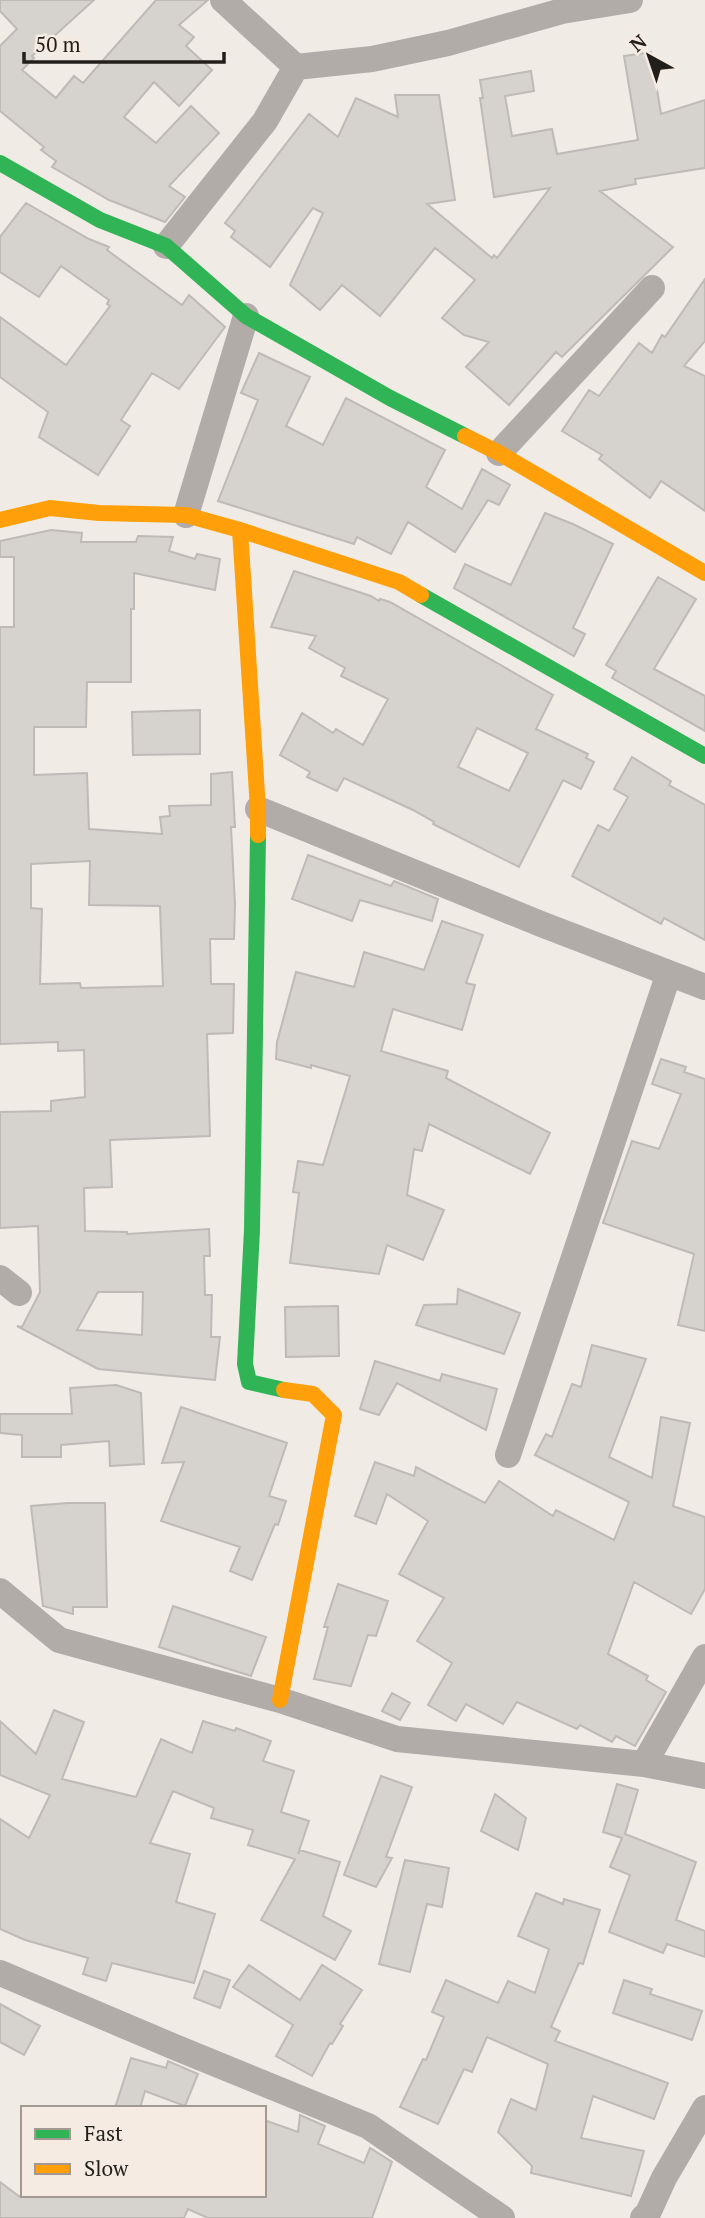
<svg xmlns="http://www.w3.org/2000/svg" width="705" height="2218" viewBox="0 0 705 2218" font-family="'PT Serif',serif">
	<rect width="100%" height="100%" fill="#f1ebe6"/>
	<!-- building -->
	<path fill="#d6d2ce" stroke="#bebab6" stroke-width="2" fill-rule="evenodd" d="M 0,0 L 94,0 L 32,56 L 34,58 L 22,70 L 56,98 L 74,76 L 83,83 L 156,0 L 208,0 L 179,25 L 194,37 L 186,46 L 212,70 L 179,106 L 154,82 L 124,117 L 156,143 L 191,106 L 219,133 L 169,186 L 185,197 L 165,222 L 109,200 L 52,167 L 56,161 L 41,150 L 44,147 L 0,111 L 0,46 L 17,29 L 0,11 Z
		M 651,52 L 661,114 L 705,100 L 705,168 L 635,179 L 636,184 L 600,191 L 673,247 L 562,357 L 556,352 L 509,405 L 466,367 L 489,342 L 464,335 L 442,318 L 475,280 L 435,248 L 380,316 L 342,285 L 320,310 L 290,285 L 323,213 L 313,208 L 270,267 L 231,237 L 235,231 L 225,223 L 309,114 L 338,137 L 356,98 L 398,117 L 395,95 L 439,95 L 455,200 L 427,204 L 492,258 L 494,255 L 497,258 L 550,188 L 494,197 L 480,98 L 483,98 L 480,80 L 531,71 L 534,91 L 505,96 L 512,136 L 552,129 L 557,154 L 638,140 L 624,56 Z
		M 26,203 L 89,239 L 109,247 L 107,250 L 182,305 L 189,295 L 225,327 L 179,389 L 152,373 L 121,420 L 130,426 L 98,475 L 39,437 L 48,412 L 0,377 L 0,317 L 66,365 L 110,306 L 107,304 L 109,300 L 61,266 L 39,297 L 0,272 L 0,237 Z
		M 705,279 L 705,341 L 684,366 L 705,376 L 705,511 L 661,481 L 650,498 L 599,459 L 602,455 L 562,431 L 589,390 L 599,396 L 639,343 L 652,353 L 662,335 L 665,337 Z
		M 259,353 L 310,377 L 286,426 L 323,445 L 346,398 L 445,450 L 426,487 L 462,509 L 482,469 L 510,485 L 499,505 L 488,500 L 455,552 L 408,522 L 391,554 L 357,537 L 354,544 L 218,501 L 258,400 L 241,393 Z
		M 545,513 L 573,524 L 613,544 L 573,628 L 585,634 L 574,656 L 454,588 L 465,564 L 511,585 Z
		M 51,530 L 82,533 L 81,542 L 136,542 L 138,536 L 173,537 L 169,551 L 195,559 L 197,554 L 220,559 L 215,590 L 134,573 L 134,609 L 131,609 L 131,682 L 87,682 L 86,727 L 34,727 L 34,775 L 87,773 L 89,829 L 162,834 L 160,817 L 170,816 L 169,806 L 211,805 L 211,774 L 232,772 L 235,827 L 231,827 L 235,904 L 234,939 L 210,939 L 211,984 L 234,984 L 233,1033 L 207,1034 L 210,1136 L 110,1140 L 112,1187 L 84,1188 L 85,1231 L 127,1232 L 127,1234 L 209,1229 L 210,1256 L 204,1256 L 205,1295 L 212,1295 L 211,1337 L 220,1337 L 215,1380 L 98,1369 L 17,1326 L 22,1327 L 40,1292 L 38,1226 L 0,1228 L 0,1112 L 51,1111 L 51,1101 L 85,1097 L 84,1050 L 58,1051 L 58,1042 L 0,1044 L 0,627 L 14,627 L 14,557 L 0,557 L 0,541 ZM 90,861 L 89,905 L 160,906 L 163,986 L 81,988 L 80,983 L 40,984 L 42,909 L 31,908 L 31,864 ZM 98,1292 L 143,1292 L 142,1335 L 77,1330 Z
		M 294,571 L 371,596 L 379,601 L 380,599 L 390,602 L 553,695 L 536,729 L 588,754 L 586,758 L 594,762 L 581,789 L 563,780 L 519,867 L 433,824 L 434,822 L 413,810 L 344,778 L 337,791 L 307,777 L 310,772 L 280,755 L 302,713 L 333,733 L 336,729 L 363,745 L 388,699 L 341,676 L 345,668 L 309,648 L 316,636 L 271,627 ZM 477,728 L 528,753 L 509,791 L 458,767 Z
		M 658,577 L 696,599 L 654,669 L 705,696 L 705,731 L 612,678 L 616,671 L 606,665 Z
		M 200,710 L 200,754 L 133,755 L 132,712 Z
		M 632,757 L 671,781 L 669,785 L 705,805 L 705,940 L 664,918 L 661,924 L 572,876 L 598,825 L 609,831 L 628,797 L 614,789 Z
		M 308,855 L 391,886 L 394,881 L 438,899 L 432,921 L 360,900 L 352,921 L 292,899 Z
		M 442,921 L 483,935 L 466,983 L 475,985 L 462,1030 L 393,1009 L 381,1051 L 448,1071 L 446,1078 L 550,1133 L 530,1174 L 429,1124 L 422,1151 L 414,1149 L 407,1195 L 444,1210 L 423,1260 L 387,1245 L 379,1274 L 290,1263 L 299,1193 L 293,1192 L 298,1161 L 323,1165 L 350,1076 L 311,1065 L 311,1068 L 276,1059 L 277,1042 L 296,972 L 354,987 L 364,952 L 424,970 Z
		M 661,1059 L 686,1067 L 684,1072 L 705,1079 L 705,1331 L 678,1325 L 694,1254 L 603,1223 L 632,1141 L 659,1149 L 681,1094 L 652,1084 Z
		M 458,1289 L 520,1313 L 504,1354 L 416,1325 L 424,1305 L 457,1304 Z
		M 338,1306 L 339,1356 L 286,1357 L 285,1307 Z
		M 592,1345 L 646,1359 L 609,1457 L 652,1478 L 661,1417 L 690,1423 L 673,1506 L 705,1517 L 705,1589 L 691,1614 L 634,1582 L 608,1654 L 648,1676 L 646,1680 L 666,1692 L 635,1746 L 616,1736 L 612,1742 L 580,1725 L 577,1729 L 517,1702 L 503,1724 L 466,1704 L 456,1721 L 428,1705 L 452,1663 L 417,1641 L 444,1598 L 399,1574 L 428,1521 L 387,1494 L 376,1524 L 355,1516 L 375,1462 L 414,1476 L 416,1467 L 485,1503 L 499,1481 L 553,1516 L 556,1510 L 614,1540 L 629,1502 L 535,1455 L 546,1434 L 552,1437 L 572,1384 L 581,1387 Z
		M 375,1361 L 440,1381 L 442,1374 L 497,1389 L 486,1430 L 397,1383 L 379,1415 L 360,1409 Z
		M 116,1385 L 141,1393 L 144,1464 L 110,1466 L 109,1441 L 61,1445 L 61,1457 L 22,1457 L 22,1435 L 0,1433 L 0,1414 L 72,1414 L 70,1388 Z
		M 181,1407 L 287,1443 L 269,1496 L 286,1501 L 278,1525 L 275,1524 L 252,1580 L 230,1571 L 240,1547 L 161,1521 L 184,1462 L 162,1463 Z
		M 68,1503 L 105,1503 L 107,1607 L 73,1607 L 73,1614 L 43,1606 L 31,1506 Z
		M 338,1584 L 388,1601 L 376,1636 L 368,1635 L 351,1686 L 314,1679 L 328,1627 L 324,1627 Z
		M 173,1606 L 266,1637 L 251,1676 L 159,1647 Z
		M 392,1693 L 410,1703 L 400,1720 L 382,1711 Z
		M 54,1710 L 84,1722 L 62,1779 L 136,1797 L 161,1739 L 192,1753 L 203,1721 L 235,1731 L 236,1728 L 271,1741 L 263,1761 L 294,1771 L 281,1812 L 309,1821 L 298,1854 L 300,1850 L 340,1862 L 323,1916 L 351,1931 L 335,1960 L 261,1920 L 295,1859 L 248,1845 L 253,1830 L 211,1818 L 214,1808 L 173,1791 L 150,1843 L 190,1854 L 176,1902 L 215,1914 L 194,1983 L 112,1963 L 106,1981 L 83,1974 L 88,1958 L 25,1940 L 0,1929 L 0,1819 L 29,1838 L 50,1795 L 0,1775 L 0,1721 L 36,1754 Z
		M 381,1776 L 412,1787 L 386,1857 L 392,1858 L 376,1887 L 344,1875 Z
		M 617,1784 L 638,1790 L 625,1834 L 696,1862 L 676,1920 L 705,1931 L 705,1957 L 667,1944 L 663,1953 L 609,1932 L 630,1875 L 610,1867 L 622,1838 L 603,1832 Z
		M 495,1794 L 526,1818 L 518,1850 L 481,1831 Z
		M 405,1860 L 449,1868 L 442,1907 L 427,1904 L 410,1972 L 379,1964 Z
		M 536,1893 L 563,1904 L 564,1899 L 600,1910 L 583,1964 L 579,1963 L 551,2027 L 560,2031 L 555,2041 L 668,2083 L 654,2119 L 593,2096 L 581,2138 L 644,2151 L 631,2196 L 531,2173 L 532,2166 L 498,2132 L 511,2099 L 536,2110 L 548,2064 L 487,2037 L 472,2072 L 464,2069 L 438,2124 L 400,2107 L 423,2059 L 426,2060 L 444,2017 L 432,2012 L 446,1980 L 498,2003 L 508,1981 L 535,1993 L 549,1949 L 518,1936 Z
		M 249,1965 L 300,2000 L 322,1965 L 362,1990 L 340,2024 L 343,2026 L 332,2044 L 330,2043 L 312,2076 L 276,2056 L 293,2025 L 233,1987 Z
		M 204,1971 L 230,1980 L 220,2008 L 194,1998 Z
		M 624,1980 L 652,1989 L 650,1994 L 702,2011 L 692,2040 L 613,2013 Z
		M 0,2004 L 40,2026 L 24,2055 L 0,2042 Z
		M 131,2058 L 166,2068 L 168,2061 L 198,2074 L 185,2106 L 145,2091 L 140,2108 L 115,2108 Z
		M 300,2115 L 325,2126 L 318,2144 L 364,2163 L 370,2148 L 392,2162 L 372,2218 L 208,2218 L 188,2209 L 184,2218 L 0,2218 L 0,2182 L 20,2197 L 21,2195 L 264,2195 L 264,2120 L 298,2132 Z"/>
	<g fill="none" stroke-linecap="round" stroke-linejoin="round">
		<!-- street -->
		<path stroke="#b1aca8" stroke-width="26" d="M 223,0 L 296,67
			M 166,246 L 265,121 L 296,67 L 372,59 L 448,43 L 562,11 L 630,0
			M 499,453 L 652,288
			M 186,515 L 246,316
			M 258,809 L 541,924 L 705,987
			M 0,1278 L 19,1293
			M 508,1455 L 669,973
			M 0,1591 L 59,1640 L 280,1700 L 397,1739 L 644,1764 L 705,1776
			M 644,1764 L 705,1657
			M 0,1973 L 177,2048 L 368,2126 L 502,2218
			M 643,2218 L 648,2213 L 664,2178 L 705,2108"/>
		<!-- fast -->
		<path stroke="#30b455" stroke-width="16" d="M 0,163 L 100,220 L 166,246 L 246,316 L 390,398 L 465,436
			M 421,595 L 705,756
			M 258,835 L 252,1230 L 245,1364 L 249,1382 L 284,1390"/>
		<!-- slow -->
		<path stroke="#ff9f0a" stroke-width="16" d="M 465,436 L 499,453 L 705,573
			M 0,520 L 50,508 L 99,513 L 186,515 L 240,530 L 399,582 L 421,595
			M 240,530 L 258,809 L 258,835
			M 280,1700 L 334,1415 L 313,1394 L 284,1390"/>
	</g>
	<!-- legend -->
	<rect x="21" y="2106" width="245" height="91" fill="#f5ebe2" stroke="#a19992" stroke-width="2"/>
	<rect x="35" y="2129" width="35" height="10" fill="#30b455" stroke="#a19992" stroke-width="2"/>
	<text x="84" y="2141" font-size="21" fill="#221f1b">Fast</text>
	<rect x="35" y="2164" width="35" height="10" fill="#ff9f0a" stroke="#a19992" stroke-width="2"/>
	<text x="84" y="2176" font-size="21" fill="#221f1b">Slow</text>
	<!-- north arrow -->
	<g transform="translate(649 56) rotate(320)" stroke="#f5ebe2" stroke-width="5" paint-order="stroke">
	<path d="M0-5L12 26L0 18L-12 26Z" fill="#221f1b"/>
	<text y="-10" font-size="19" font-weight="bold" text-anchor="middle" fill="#221f1b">N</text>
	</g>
	<!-- scale -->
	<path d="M24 52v10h200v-10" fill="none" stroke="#221f1b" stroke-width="3.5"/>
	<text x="35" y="52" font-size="21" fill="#221f1b" stroke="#f5ebe2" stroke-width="5" paint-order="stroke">50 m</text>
</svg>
